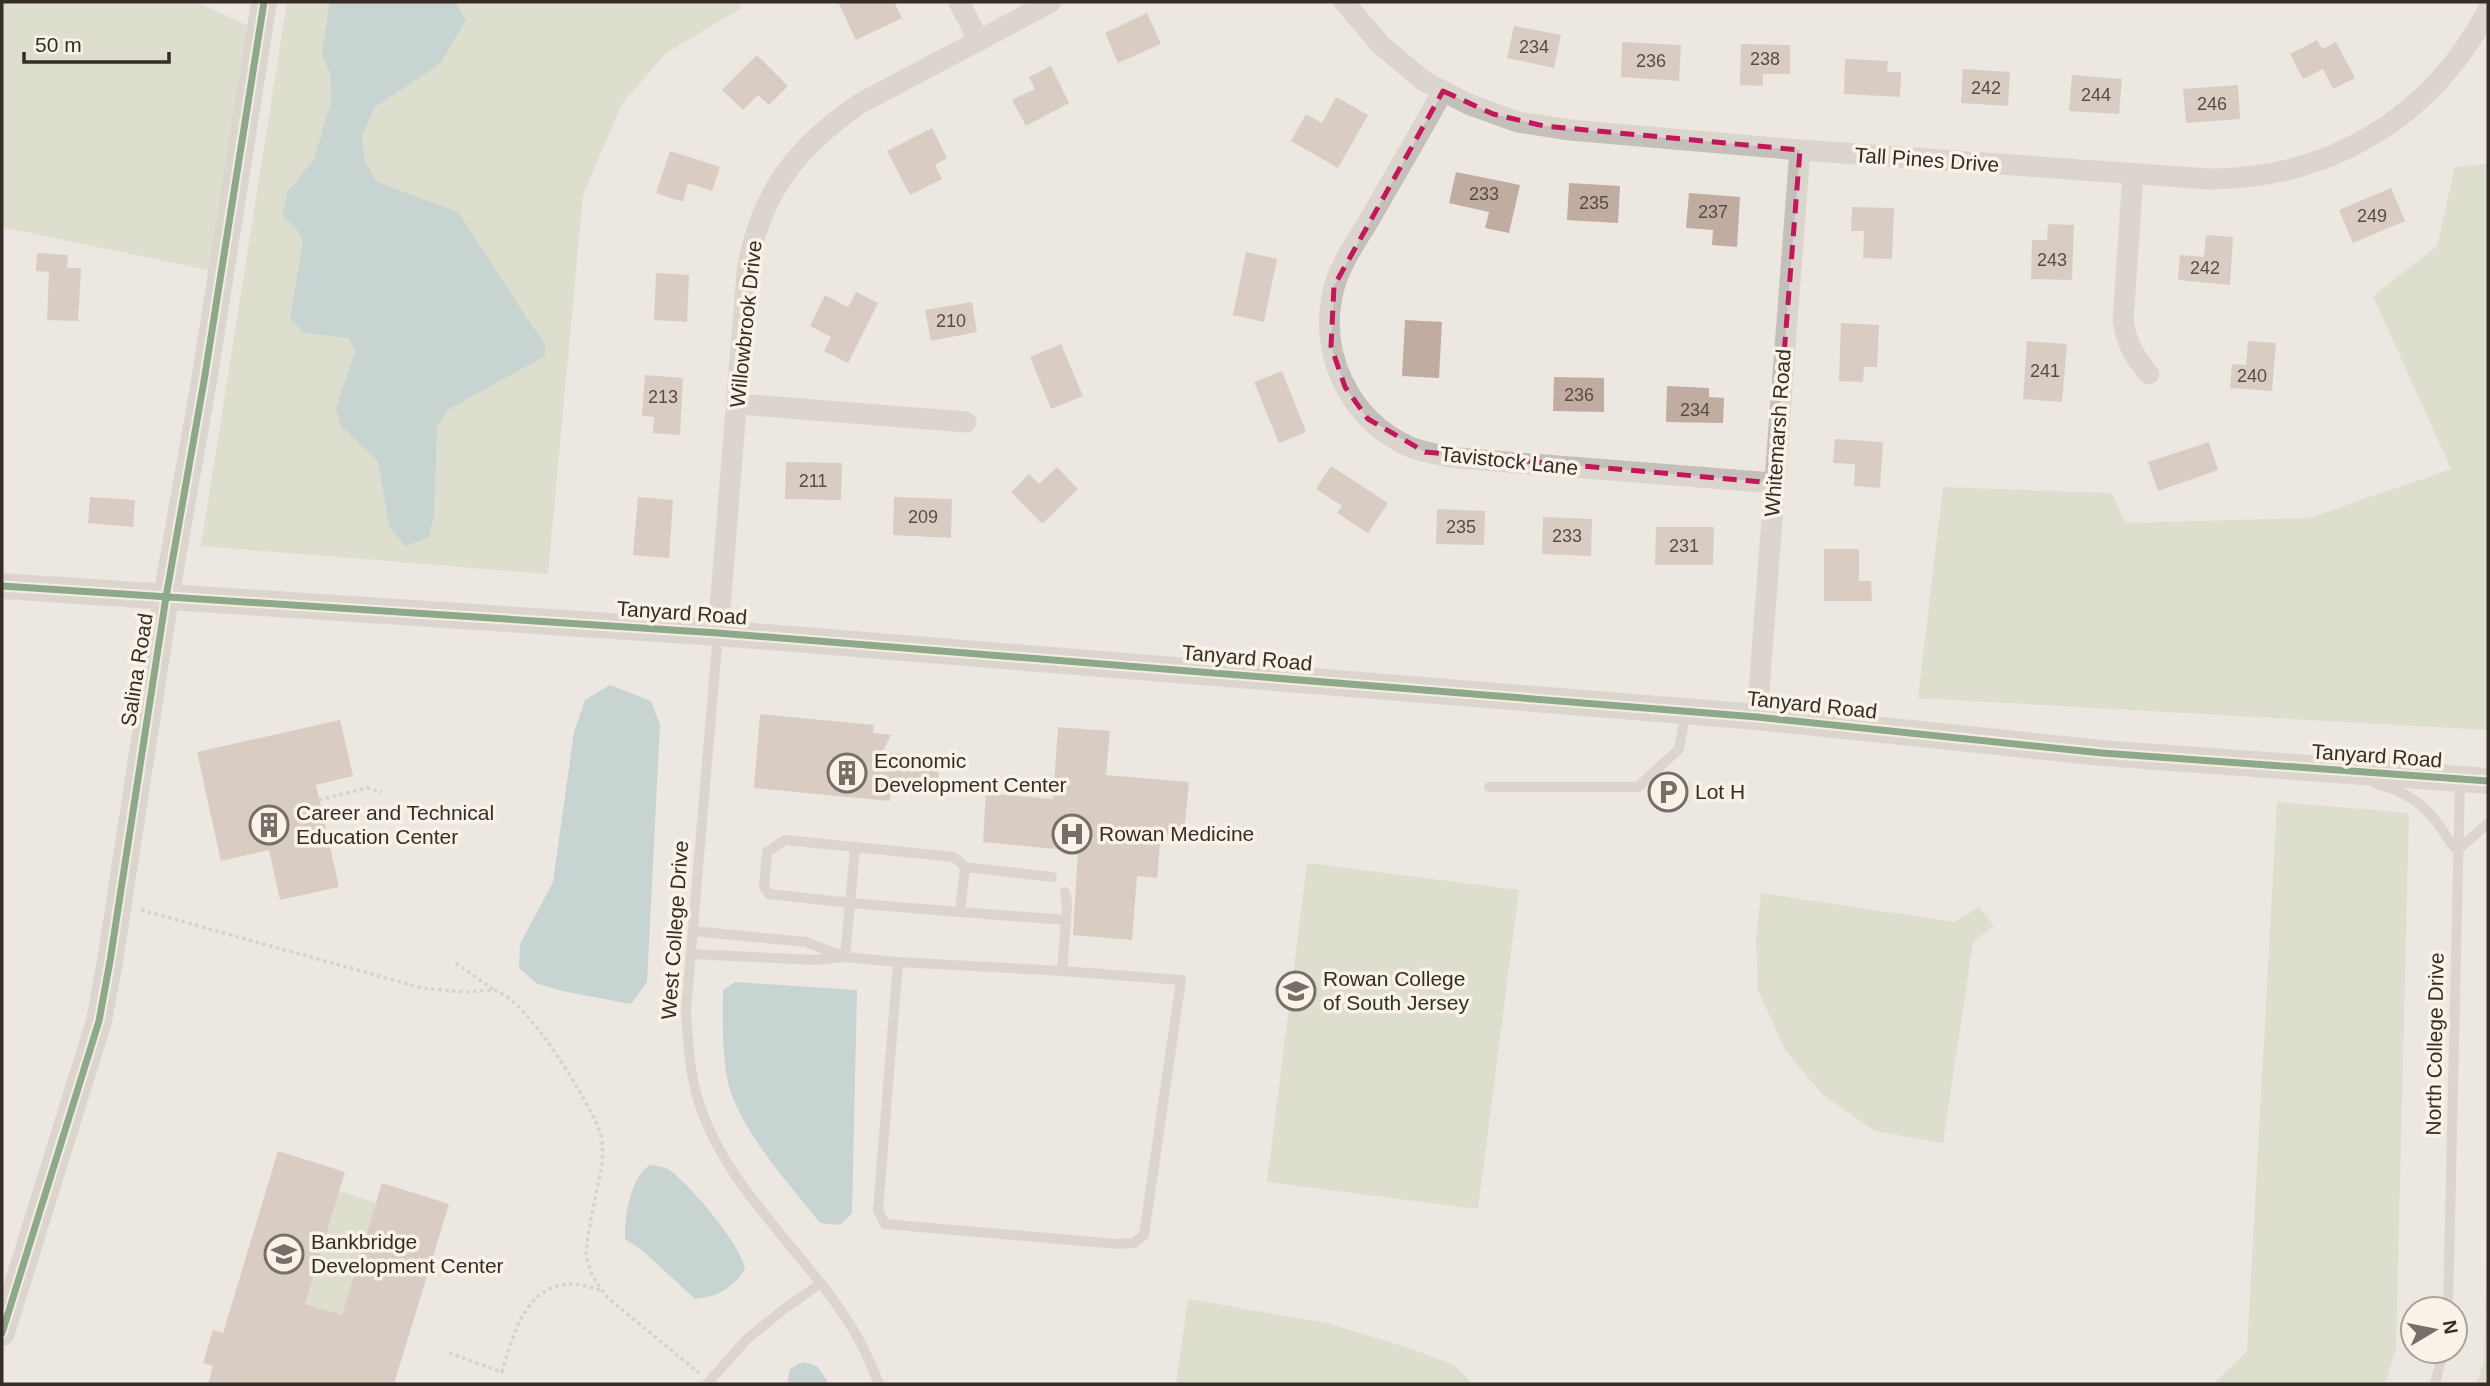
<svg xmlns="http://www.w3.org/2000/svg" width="2490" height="1386" viewBox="0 0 2490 1386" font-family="Helvetica,sans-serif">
	<rect width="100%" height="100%" fill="#ece7e0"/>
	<!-- green -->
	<path fill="#ccd2ba" d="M 2,2 L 196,2 L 251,27 L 217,272 L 2,227 Z
		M 287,2 L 737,2 L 742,8 L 666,53 L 622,104 L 583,195 L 548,574 L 201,546 Z
		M 2488,164 L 2488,730 L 1918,698 L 1943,487 L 2112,493 L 2125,523 L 2309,518 L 2451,469 L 2373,296 L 2437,246 L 2455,167 Z
		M 2277,802 L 2409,813 L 2396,1348 L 2385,1384 L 2213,1384 L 2247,1351 Z
		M 1307,863 L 1519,890 L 1478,1209 L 1267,1182 Z
		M 1761,893 L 1954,922 L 1979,907 L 1994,926 L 1973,942 L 1943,1143 L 1875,1131 L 1822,1094 L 1785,1050 L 1758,990 L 1756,937 Z
		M 2488,1187 L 2488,1384 L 2476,1384 L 2484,1361 Z
		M 339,1191 L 376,1203 L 342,1315 L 305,1304 Z
		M 1188,1299 L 1327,1323 L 1409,1348 L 1454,1365 L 1470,1381 L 1471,1384 L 1176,1384 Z"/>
	<!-- water -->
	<path fill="#9bbcbe" d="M 330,2 L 455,2 L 466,20 L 440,64 L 375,107 L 362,135 L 365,162 L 377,182 L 458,212 L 532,326 L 545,343 L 545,356 L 449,409 L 437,426 L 434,518 L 428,538 L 405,546 L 389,526 L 378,461 L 341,426 L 336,408 L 355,352 L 349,338 L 304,333 L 290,318 L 303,241 L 296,228 L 282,215 L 288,191 L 314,159 L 332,99 L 330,75 L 322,53 Z
		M 610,685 L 651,701 L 660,724 L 647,982 L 631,1004 L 562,991 L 536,983 L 519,968 L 520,944 L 553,882 L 574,732 L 585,700 Z
		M 735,982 L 857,990 L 852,1213 L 840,1225 L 820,1223 C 789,1184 752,1144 733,1098 C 721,1069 723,1021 723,990 Z
		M 650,1165 C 657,1166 666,1167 671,1171 C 693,1189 738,1241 745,1268 C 735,1288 716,1297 695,1299 L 643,1251 L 625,1239 C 624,1218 631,1176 650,1165 Z
		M 805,1362 L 818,1367 L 829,1384 L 787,1384 L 790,1369 L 798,1364 Z"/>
	<!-- building -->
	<path fill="#c0aca1" d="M 838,2 L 894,2 L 902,18 L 856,40 Z
		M 1147,13 L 1161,44 L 1118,63 L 1105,33 Z
		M 1514,26 L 1561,35 L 1554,68 L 1507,58 Z
		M 2317,40 L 2322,49 L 2336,42 L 2355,78 L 2333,89 L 2323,69 L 2303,79 L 2290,54 Z
		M 1622,42 L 1681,45 L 1679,81 L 1621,77 Z
		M 1741,44 L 1790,45 L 1790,74 L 1763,74 L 1763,86 L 1740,85 Z
		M 757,55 L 788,86 L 769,105 L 758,95 L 743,110 L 722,90 Z
		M 1845,59 L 1888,61 L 1887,72 L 1901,72 L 1900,97 L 1844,94 Z
		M 1051,66 L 1069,103 L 1026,126 L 1012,100 L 1035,89 L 1029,77 Z
		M 1963,69 L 2010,72 L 2008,106 L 1961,103 Z
		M 2072,75 L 2122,79 L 2119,114 L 2069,111 Z
		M 2238,85 L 2240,119 L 2186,123 L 2183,89 Z
		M 1336,97 L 1368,115 L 1338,168 L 1291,141 L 1306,114 L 1322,123 Z
		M 932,128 L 947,158 L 935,165 L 942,179 L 910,195 L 887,151 Z
		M 670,151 L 720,167 L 712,191 L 688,183 L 683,202 L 656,193 Z
		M 1456,172 L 1520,185 L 1509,233 L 1485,228 L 1489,212 L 1449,203 Z
		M 1569,183 L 1620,186 L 1618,223 L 1567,220 Z
		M 2391,188 L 2405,221 L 2353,243 L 2339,210 Z
		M 1689,193 L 1740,197 L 1737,247 L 1712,245 L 1713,230 L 1686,228 Z
		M 1852,207 L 1894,208 L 1892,259 L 1863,258 L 1864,231 L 1851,231 Z
		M 2048,224 L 2074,225 L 2072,280 L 2031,279 L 2032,240 L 2047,240 Z
		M 2206,235 L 2233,237 L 2230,285 L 2178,280 L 2180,255 L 2204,257 Z
		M 1246,252 L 1277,259 L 1264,322 L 1233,315 Z
		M 37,253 L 68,255 L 67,268 L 81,268 L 78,321 L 47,320 L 49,272 L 36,271 Z
		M 656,273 L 689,275 L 687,322 L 654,320 Z
		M 856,292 L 878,303 L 848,363 L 824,351 L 831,337 L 810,326 L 825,295 L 848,307 Z
		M 972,302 L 977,332 L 931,341 L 925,310 Z
		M 1405,320 L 1442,322 L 1439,378 L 1402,376 Z
		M 1841,323 L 1879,325 L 1877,367 L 1864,367 L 1863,382 L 1839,381 Z
		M 2027,341 L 2067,344 L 2062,402 L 2023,399 Z
		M 2248,341 L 2276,343 L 2272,391 L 2230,388 L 2232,364 L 2246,365 Z
		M 1061,344 L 1083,396 L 1051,409 L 1030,357 Z
		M 1282,371 L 1306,432 L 1279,443 L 1254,382 Z
		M 645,375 L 683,378 L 680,435 L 653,433 L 654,417 L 642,416 Z
		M 1554,377 L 1604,378 L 1604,412 L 1553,411 Z
		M 1667,386 L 1709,388 L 1709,397 L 1724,398 L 1723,423 L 1666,422 Z
		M 1835,439 L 1883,442 L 1880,488 L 1854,486 L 1855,464 L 1833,463 Z
		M 2209,442 L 2218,470 L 2158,491 L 2148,462 Z
		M 786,462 L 842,463 L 841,500 L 785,499 Z
		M 1331,466 L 1388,503 L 1368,533 L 1337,513 L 1342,506 L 1316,489 Z
		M 1057,467 L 1078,489 L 1042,524 L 1011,492 L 1029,474 L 1039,484 Z
		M 90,497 L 135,500 L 133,527 L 88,523 Z
		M 638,497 L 673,500 L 669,558 L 633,555 Z
		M 894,497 L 952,499 L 951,538 L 893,535 Z
		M 1437,509 L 1485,511 L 1484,545 L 1436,544 Z
		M 1543,517 L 1592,519 L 1591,556 L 1542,554 Z
		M 1656,527 L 1714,527 L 1713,565 L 1655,565 Z
		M 1824,549 L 1859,549 L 1859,581 L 1871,581 L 1872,601 L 1824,601 Z
		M 760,714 L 874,725 L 873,733 L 891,735 L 882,752 L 940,757 L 937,794 L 891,790 L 890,801 L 754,788 Z
		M 340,720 L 353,776 L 316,785 L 339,887 L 280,900 L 269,850 L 221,861 L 197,752 Z
		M 1058,727 L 1110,731 L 1106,775 L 1189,782 L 1184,835 L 1161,833 L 1157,878 L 1137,876 L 1132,940 L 1073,935 L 1078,851 L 983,842 L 986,793 L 1053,799 Z
		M 278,1151 L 345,1172 L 305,1304 L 342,1315 L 382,1183 L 449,1204 L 394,1384 L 208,1384 L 213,1366 L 203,1363 L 213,1330 L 223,1333 Z"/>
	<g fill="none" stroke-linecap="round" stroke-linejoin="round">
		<!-- path -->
		<path stroke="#beb8b1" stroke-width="3.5" stroke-dasharray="3.5 3.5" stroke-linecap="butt" d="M 319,800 L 367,788 L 382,792
			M 141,910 L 422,988 C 437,989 454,992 470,992 C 478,991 489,989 496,991 C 528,1001 585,1096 598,1127 C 603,1139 603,1151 602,1164 L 588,1235 L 586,1256 L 592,1276 L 607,1297 L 699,1373
			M 456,963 L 494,990
			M 449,1353 L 502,1372 C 513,1335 525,1284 573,1284 C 581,1284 592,1288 600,1290"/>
		<!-- service -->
		<path stroke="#c5bfb9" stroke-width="10" d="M 718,633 L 686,1011 C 688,1039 689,1068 697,1096 C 723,1188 806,1251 854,1331 C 864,1348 872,1366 879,1384
			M 2376,784 C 2403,790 2426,805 2441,828 C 2447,836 2449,844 2458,850
			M 1489,787 L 1638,787 L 1679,749 L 1686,711
			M 785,840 L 954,857 L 965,867 L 960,912 L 1066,920 L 1062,971 L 1181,980 L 1144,1235 L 1134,1243 L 1118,1244 L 885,1224 L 878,1210 L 898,962 L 845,957 L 850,903 L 769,894 L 764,887 L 767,852 Z
			M 855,848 L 850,903 L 960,912
			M 2458,850 L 2488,823
			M 965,867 L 1052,877
			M 1065,892 L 1067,903 L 1066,920
			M 691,954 L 816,960 L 845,957 L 806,942 L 693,931
			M 898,962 L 1062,971
			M 2448,1309 L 2460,779
			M 707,1384 L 746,1340 L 784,1309 L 820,1284
			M 2435,1384 L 2443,1351"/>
		<!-- minor -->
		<path stroke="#c5bfb9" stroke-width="21" d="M 959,2 L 979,41
			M 1344,2 L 1382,46 L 1424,81 L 1468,104 L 1518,122 L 1570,130 L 1800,150 L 2209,179 C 2330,179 2432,117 2488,10
			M 1443,91 C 1420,133 1395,175 1371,217 C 1358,239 1341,262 1334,288 C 1317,352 1349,420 1410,447 C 1425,453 1441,455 1457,458 L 1774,483
			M 2133,175 L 2123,321 C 2127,344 2134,357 2149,374
			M 738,404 L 966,422
			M 718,633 L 747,272 C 759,194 797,146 861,103 L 1051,2
			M 1757,717 L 1800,150"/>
		<!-- tertiary -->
		<path stroke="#c5bfb9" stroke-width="26" d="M 2,586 L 718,633 L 1757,717 L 2102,753 L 2488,781
			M 2,1333 L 99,1021 L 110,961 L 166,597 L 204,381 L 264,2"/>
		<defs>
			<path id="cycleway" d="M 2,586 L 718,633 L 1757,717 L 2102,753 L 2488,781
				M 2,1333 L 99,1021 L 110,961 L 166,597 L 204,381 L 264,2"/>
		</defs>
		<!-- cycleway casing -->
		<use href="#cycleway" stroke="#f9f2e6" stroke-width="11"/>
		<!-- cycleway -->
		<use href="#cycleway" stroke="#1b5e20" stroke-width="7"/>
	</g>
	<!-- marked area -->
	<path d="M0 0H2490V1386H0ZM 1443,91 L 1493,114 L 1544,126 L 1800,150 L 1774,483 L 1425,452 L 1368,419 L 1345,387 L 1331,346 L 1334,286 Z" fill="#ece7e0" fill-opacity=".55" fill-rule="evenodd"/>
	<path fill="none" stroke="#c2185b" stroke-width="5" stroke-dasharray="14 9" stroke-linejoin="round" d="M 1443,91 L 1493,114 L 1544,126 L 1800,150 L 1774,483 L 1425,452 L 1368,419 L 1345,387 L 1331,346 L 1334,286 Z"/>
	<!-- icons -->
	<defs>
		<symbol id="building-ring" viewBox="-11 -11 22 22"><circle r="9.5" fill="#f9f2e6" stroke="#766e68" stroke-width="1.5"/><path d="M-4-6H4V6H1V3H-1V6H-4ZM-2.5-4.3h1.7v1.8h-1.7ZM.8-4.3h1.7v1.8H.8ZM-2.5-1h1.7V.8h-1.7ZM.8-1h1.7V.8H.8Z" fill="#766e68"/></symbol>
		<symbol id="parking-ring" viewBox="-11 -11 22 22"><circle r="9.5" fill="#f9f2e6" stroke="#766e68" stroke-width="1.5"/><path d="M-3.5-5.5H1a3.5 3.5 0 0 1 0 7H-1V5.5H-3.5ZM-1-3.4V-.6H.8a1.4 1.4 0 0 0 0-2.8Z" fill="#766e68"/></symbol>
		<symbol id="hospital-ring" viewBox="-11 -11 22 22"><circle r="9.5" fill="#f9f2e6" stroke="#766e68" stroke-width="1.5"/><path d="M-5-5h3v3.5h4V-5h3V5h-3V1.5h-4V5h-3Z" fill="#766e68"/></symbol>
		<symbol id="university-ring" viewBox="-11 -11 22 22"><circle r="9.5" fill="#f9f2e6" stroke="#766e68" stroke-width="1.5"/><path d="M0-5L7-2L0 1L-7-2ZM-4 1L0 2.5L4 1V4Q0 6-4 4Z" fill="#766e68"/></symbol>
		<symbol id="school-ring" viewBox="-11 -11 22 22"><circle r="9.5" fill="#f9f2e6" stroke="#766e68" stroke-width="1.5"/><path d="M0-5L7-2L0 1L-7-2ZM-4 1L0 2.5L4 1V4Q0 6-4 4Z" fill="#766e68"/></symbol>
	</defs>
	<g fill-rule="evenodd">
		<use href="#building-ring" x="825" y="751" width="44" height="44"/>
		<use href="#parking-ring" x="1646" y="770" width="44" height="44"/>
		<use href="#building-ring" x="247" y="803" width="44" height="44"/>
		<use href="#hospital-ring" x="1050" y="812" width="44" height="44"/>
		<use href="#university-ring" x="1274" y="969" width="44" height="44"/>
		<use href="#school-ring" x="262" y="1232" width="44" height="44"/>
	</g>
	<g text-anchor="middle" stroke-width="7" stroke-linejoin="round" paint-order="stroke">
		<!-- number labels -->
		<g font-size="18" fill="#584d46">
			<text x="1534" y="53">234</text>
			<text x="1765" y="65">238</text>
			<text x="1651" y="67">236</text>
			<text x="1986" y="94">242</text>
			<text x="2096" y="101">244</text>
			<text x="2212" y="110">246</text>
			<text x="1484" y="200">233</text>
			<text x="1594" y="209">235</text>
			<text x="1713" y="218">237</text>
			<text x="2372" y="222">249</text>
			<text x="2052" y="266">243</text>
			<text x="2205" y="274">242</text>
			<text x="951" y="327">210</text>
			<text x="2045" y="377">241</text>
			<text x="2252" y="382">240</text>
			<text x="1579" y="401">236</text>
			<text x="663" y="403">213</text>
			<text x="1695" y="416">234</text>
			<text x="813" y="487">211</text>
			<text x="923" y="523">209</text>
			<text x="1461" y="533">235</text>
			<text x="1567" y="542">233</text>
			<text x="1684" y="552">231</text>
		</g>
		<!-- street labels -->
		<g font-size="21" fill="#362d27" stroke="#f9f2e6">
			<text transform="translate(1927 160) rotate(4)" y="7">Tall Pines Drive</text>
			<text transform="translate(746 324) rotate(-84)" y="7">Willowbrook Drive</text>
			<text transform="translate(1778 433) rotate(-86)" y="7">Whitemarsh Road</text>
			<text transform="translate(1509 461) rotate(6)" y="7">Tavistock Lane</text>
			<text transform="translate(682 613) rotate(4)" y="7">Tanyard Road</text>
			<text transform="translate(1247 658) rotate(5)" y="7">Tanyard Road</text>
			<text transform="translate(137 670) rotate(-81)" y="7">Salina Road</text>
			<text transform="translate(1812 705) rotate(6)" y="7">Tanyard Road</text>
			<text transform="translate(2377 756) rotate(4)" y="7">Tanyard Road</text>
			<text transform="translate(675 930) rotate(-86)" y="7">West College Drive</text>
			<text transform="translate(2435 1044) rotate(-89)" y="7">North College Drive</text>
		</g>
		<!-- poi labels -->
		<g font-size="21" fill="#362d27" stroke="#f9f2e6" text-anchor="start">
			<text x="874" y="768">Economic<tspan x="874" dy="24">Development Center</tspan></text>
			<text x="1695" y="799">Lot H</text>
			<text x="296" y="820">Career and Technical<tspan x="296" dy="24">Education Center</tspan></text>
			<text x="1099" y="841">Rowan Medicine</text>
			<text x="1323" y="986">Rowan College<tspan x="1323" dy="24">of South Jersey</tspan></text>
			<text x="311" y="1249">Bankbridge<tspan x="311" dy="24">Development Center</tspan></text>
		</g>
	</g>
	<!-- border -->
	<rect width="2490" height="1386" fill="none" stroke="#362d27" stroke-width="7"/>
	<!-- north arrow -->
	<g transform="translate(2434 1330) rotate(80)"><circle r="33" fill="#f9f2e6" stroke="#aba39a" stroke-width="2"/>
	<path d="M0-5L12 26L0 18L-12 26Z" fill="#766e68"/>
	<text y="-10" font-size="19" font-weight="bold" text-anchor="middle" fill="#362d27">N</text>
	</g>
	<!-- scale -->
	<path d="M24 52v10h145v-10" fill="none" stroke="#362d27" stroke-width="3.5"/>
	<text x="35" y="52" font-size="21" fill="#362d27" stroke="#f9f2e6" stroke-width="5" paint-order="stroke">50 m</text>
</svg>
